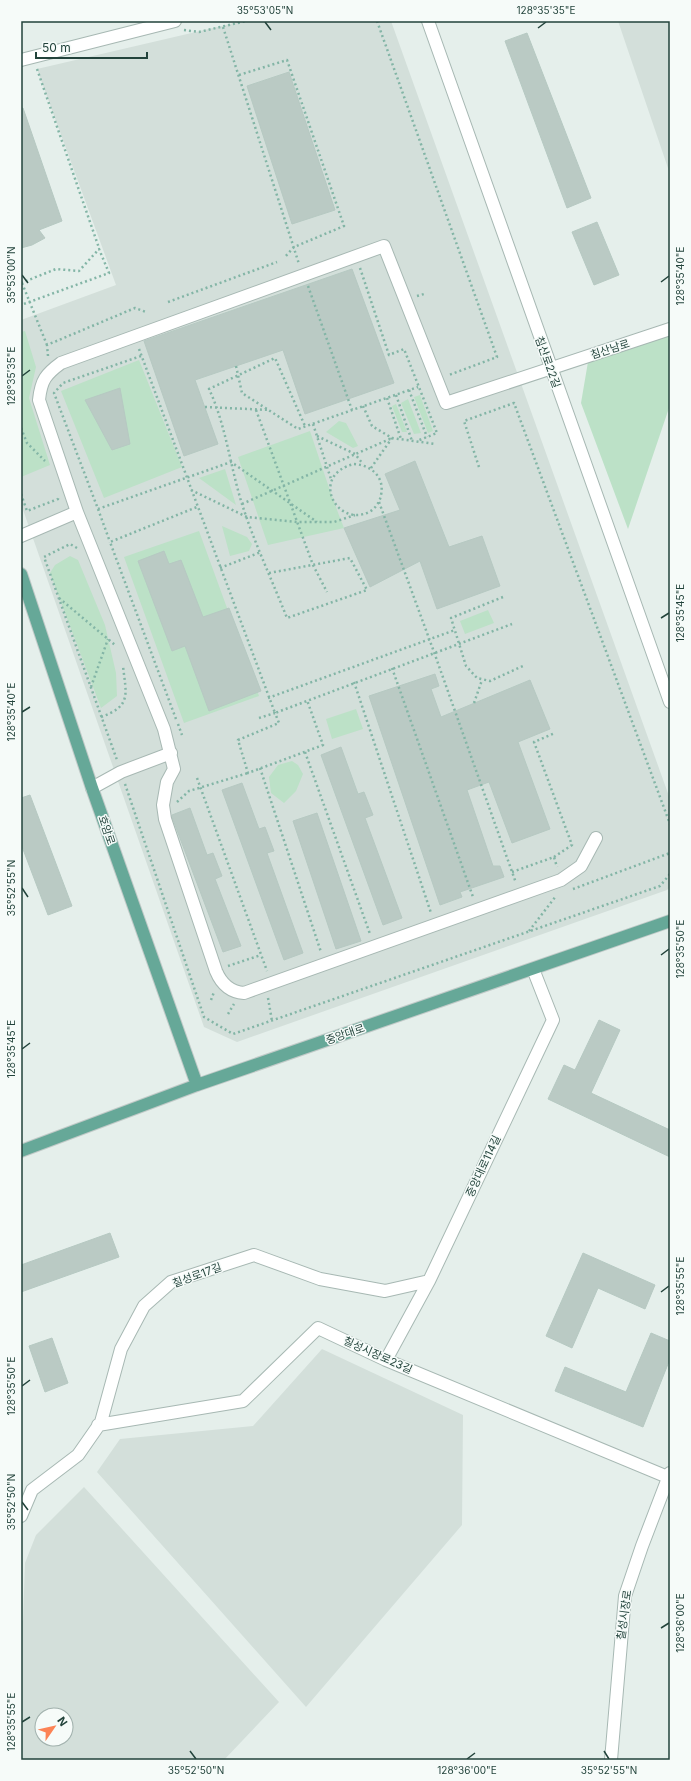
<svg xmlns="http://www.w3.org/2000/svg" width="691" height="1781" viewBox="0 0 691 1781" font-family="Inter,'Noto Sans KR',sans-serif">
	<rect width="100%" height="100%" fill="#e5efeb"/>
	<!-- built -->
	<path fill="#d3dfda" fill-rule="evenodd" d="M 243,21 L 391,21 L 670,799 L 670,887 L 667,890 L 237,1042 L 204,1027 L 21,504 L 21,320 L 116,285 L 37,69 Z
		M 618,21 L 670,21 L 670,174 Z
		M 322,1349 L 463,1415 L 462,1525 L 306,1707 L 97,1472 L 120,1439 L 253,1426 Z
		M 84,1487 L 279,1702 L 224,1760 L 21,1760 L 21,1622 L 23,1620 L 25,1563 L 36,1535 ZM 42,1715 L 66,1715 L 66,1739 L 42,1739 Z"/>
	<!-- green -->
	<path fill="#bce1c7" d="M 670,329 L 670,405 L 628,529 L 581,403 L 589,356 Z
		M 25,331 L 36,367 L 29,398 L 50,465 L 21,477 L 21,332 Z
		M 139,360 L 182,467 L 104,498 L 61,391 Z
		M 420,395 L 433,431 L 428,433 L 414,397 Z
		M 408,399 L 421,433 L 414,434 L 401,403 Z
		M 396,404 L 407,432 L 402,432 L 392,406 Z
		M 339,421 L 346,423 L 358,446 L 353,448 L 326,432 Z
		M 310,431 C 321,463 331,496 344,528 L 268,545 L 238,457 Z
		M 225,469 L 236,505 L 199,478 Z
		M 222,526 L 247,537 L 252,544 L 249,551 L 230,556 Z
		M 199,531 L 259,696 L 184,723 L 124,557 Z
		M 70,556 L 78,560 L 105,625 L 116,673 L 117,696 L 101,708 L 50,573 L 55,565 Z
		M 488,610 L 494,623 L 465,634 L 460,621 Z
		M 356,709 L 363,729 L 332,739 L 326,719 Z
		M 292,761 L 298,765 L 303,774 L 296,791 L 284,803 L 271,793 L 269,777 L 278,765 Z"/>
	<!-- building -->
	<path fill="#bacac4" stroke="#b6c9c2" d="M 527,33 L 591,198 L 567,208 L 505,41 Z
		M 289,72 L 335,210 L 292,224 L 247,86 Z
		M 21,108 L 23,108 L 62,221 L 39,230 L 45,238 L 32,245 L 21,248 Z
		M 597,222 L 619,275 L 594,285 L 572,232 Z
		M 352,269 L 394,383 L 305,414 L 283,350 L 195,380 L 218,444 L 184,456 L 144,341 Z
		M 120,388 L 130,444 L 112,450 L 85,400 Z
		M 415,461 L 449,547 L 482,536 L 500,586 L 437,609 L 420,561 L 370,587 L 344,528 L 400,510 L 385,474 Z
		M 164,551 L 169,564 L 181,560 L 203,617 L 229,608 L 261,691 L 209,711 L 185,646 L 172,651 L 138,561 Z
		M 435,674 L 439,686 L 431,689 L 441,717 L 530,680 L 550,729 L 518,742 L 550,829 L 512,843 L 489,782 L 467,790 L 493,866 L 500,866 L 504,877 L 460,892 L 462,897 L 440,905 L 369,696 Z
		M 341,747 L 358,794 L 364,792 L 373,815 L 365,818 L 402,918 L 383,925 L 321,755 Z
		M 242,783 L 259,829 L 265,827 L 274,851 L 267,853 L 303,953 L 284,960 L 222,790 Z
		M 30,795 L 72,906 L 48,915 L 21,844 L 21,798 Z
		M 190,808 L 207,855 L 213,853 L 222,876 L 215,879 L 241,946 L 223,952 L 172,817 L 172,815 Z
		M 317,813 L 361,941 L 336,949 L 293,821 Z
		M 599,1020 L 620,1030 L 591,1093 L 670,1130 L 670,1157 L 548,1099 L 564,1065 L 575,1070 Z
		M 110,1233 L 119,1257 L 21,1292 L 21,1265 Z
		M 583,1253 L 655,1285 L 645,1309 L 598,1288 L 572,1348 L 546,1336 Z
		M 651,1333 L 670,1341 L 670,1359 L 643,1427 L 555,1391 L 565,1367 L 626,1392 Z
		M 52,1338 L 68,1383 L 45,1392 L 29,1346 Z"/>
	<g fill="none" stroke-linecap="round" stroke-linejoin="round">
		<defs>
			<path id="minor" d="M 428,21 L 670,702
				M 21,60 L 175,21
				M 77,512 L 164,729 L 174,769 L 167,782 L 163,805 L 165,819 L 216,971 C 221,983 230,992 244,993 L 561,880 L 581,866 L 596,838
				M 21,536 L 77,512 L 39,400 C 41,380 46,374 61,363 L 384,246 L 446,403 L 670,329
				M 92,788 L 121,772 L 171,753
				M 386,1360 L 429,1281 L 553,1020 L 533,969
				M 98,1425 L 243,1401 L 318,1328 L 386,1360 L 670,1478
				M 21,1516 L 32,1490 L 78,1455 L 101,1422 L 121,1349 L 144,1306 L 171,1282 L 254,1255 L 320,1279 L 385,1291 L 429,1281
				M 611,1760 L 625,1596 L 642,1546 L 670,1473"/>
			<path id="major" d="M 21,574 L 92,788 L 197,1085
				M 21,1151 L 197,1085 L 670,921"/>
		</defs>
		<!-- minor casing -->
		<use href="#minor" stroke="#a7b8b3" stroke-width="14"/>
		<!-- major casing -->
		<use href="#major" stroke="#c1cac8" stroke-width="14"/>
		<!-- path -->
		<path stroke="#83b5a6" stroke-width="2.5" stroke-dasharray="2 3" stroke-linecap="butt" d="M 377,21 L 497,357 L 449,375
			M 223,27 L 299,264
			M 184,30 L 199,32 L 246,21
			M 37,69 L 99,248
			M 239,75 L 287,60 L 344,226 L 294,247 L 284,258
			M 360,268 L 389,355 L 404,349 L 437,433 L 417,441
			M 21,283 L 56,269 L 79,271 L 99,249 L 109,273 L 21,305
			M 22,283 L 47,345
			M 308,286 L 352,410
			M 417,296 L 424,294
			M 168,302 L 277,262
			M 139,349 L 275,713 L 512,624
			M 48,356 L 47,345 L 135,308 L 146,312
			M 141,356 L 63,383 L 54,393 L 98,509 L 231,462 L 317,522
			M 236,366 L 242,393 L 298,429 L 418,387
			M 409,390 L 427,437
			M 396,395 L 412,441
			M 387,398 L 401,439
			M 363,406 L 372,426 L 392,438 L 435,444
			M 205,407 L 270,410
			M 256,410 L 313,565 L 327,592
			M 313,424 L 331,479
			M 21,428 L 27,443 L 45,461
			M 317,436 L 355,454 L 363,464
			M 354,464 C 371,465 385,477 381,495 C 380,502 375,509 369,512 C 336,528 309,475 354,464 Z
			M 479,467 L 464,421 L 514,403 L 670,824
			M 371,468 L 392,438
			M 191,490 L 247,517 L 297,522 L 334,522 L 355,515
			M 21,494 L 27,511 L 58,499 L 58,497
			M 379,502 L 434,652 L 516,883
			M 242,504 L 392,438
			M 98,509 L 110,542
			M 77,548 L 70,544 L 44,557 L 117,760
			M 220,568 L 261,552
			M 269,573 L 350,558 L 367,590 L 287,618 C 272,580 254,542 242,504 C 230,466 226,425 209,389 L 275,358 L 305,426
			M 503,597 L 451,618 L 466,666 L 477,678 L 490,681 L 525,665
			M 59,598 L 115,645
			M 392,668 L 473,897
			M 354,682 L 431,913
			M 91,687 L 108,639
			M 268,698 L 455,630
			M 474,703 L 482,680
			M 101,717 C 132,706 126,694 123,666
			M 259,718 L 275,713 L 279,723 L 238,740 L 248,773 L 323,745 L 307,700
			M 176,719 L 110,542 L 197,507
			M 178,724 L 182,735
			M 305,752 L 370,934
			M 260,768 L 321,952
			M 197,778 L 267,971
			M 125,784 L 204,1017 L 233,1034 L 660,886 L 670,874
			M 177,802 L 189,791 L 248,773
			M 554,857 L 572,845 L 534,742 L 555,733
			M 512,872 L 554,857 L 557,867
			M 573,889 L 670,853
			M 529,931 L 556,896
			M 228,966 L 261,955
			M 268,998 L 272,1021
			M 211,1000 L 214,992
			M 228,1014 L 234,1004"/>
		<!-- minor -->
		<use href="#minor" stroke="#fff" stroke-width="12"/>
		<!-- major -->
		<use href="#major" stroke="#66a898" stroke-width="12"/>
	</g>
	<!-- ticks -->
	<path fill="none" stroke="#22433b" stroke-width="1.5" d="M 265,22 L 271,30M 538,28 L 546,22M 22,275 L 28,283M 661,282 L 669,276M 22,376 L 30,370M 661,618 L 669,613M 22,712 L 30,707M 22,888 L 28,897M 661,955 L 669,949M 22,1049 L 30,1043M 661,1292 L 669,1286M 22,1386 L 30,1380M 22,1502 L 28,1510M 661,1628 L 669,1623M 22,1722 L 30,1717M 190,1751 L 196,1759M 604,1751 L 609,1759M 467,1759 L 475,1753"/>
	<g text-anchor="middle" stroke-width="3" stroke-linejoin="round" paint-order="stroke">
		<!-- street labels -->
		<g font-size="11" fill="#22433b" stroke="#f6fbf9">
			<text transform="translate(610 349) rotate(-18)" y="4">침산남로</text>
			<text transform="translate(548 362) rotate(70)" y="4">침산로22길</text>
			<text transform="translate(107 830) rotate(71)" y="4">호암로</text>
			<text transform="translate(345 1034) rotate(-19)" y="4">중앙대로</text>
			<text transform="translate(483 1166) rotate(-65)" y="4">중앙대로114길</text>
			<text transform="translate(197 1275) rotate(-20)" y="4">칠성로17길</text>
			<text transform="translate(378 1355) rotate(24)" y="4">칠성시장로23길</text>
			<text transform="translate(624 1615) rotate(-82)" y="4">칠성시장로</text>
		</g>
	</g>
	<!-- border -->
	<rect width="691" height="1781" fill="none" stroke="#f6fbf9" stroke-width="44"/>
	<!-- north arrow -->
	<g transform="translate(54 1727) rotate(56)"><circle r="19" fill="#f6fbf9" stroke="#a1b1ad"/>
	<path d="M0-3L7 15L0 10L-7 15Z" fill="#fc8356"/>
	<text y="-6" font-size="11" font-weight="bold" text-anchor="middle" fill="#22433b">N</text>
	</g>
	<!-- scale -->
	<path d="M36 52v6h111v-6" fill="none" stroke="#22433b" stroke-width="2"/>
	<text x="42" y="52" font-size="12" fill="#22433b" stroke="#f6fbf9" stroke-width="3" paint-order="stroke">50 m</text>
	<rect x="22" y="22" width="647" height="1737" fill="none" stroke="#22433b" stroke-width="1.5"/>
	<g font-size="10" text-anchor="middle" fill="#22433b">
		<text x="265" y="14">35°53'05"N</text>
		<text x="546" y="14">128°35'35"E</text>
		<text transform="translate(11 275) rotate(-90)" y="4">35°53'00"N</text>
		<text transform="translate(680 276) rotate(-90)" y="4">128°35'40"E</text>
		<text transform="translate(11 376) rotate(-90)" y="4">128°35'35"E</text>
		<text transform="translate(680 613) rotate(-90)" y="4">128°35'45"E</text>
		<text transform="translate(11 712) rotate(-90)" y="4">128°35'40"E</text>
		<text transform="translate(11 888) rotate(-90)" y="4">35°52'55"N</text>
		<text transform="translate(680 949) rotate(-90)" y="4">128°35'50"E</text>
		<text transform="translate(11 1049) rotate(-90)" y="4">128°35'45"E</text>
		<text transform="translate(680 1286) rotate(-90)" y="4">128°35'55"E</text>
		<text transform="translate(11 1386) rotate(-90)" y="4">128°35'50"E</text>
		<text transform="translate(11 1502) rotate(-90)" y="4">35°52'50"N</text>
		<text transform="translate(680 1623) rotate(-90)" y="4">128°36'00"E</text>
		<text transform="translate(11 1722) rotate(-90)" y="4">128°35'55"E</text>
		<text x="196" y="1774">35°52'50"N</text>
		<text x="467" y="1774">128°36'00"E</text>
		<text x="609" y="1774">35°52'55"N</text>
	</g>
</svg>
